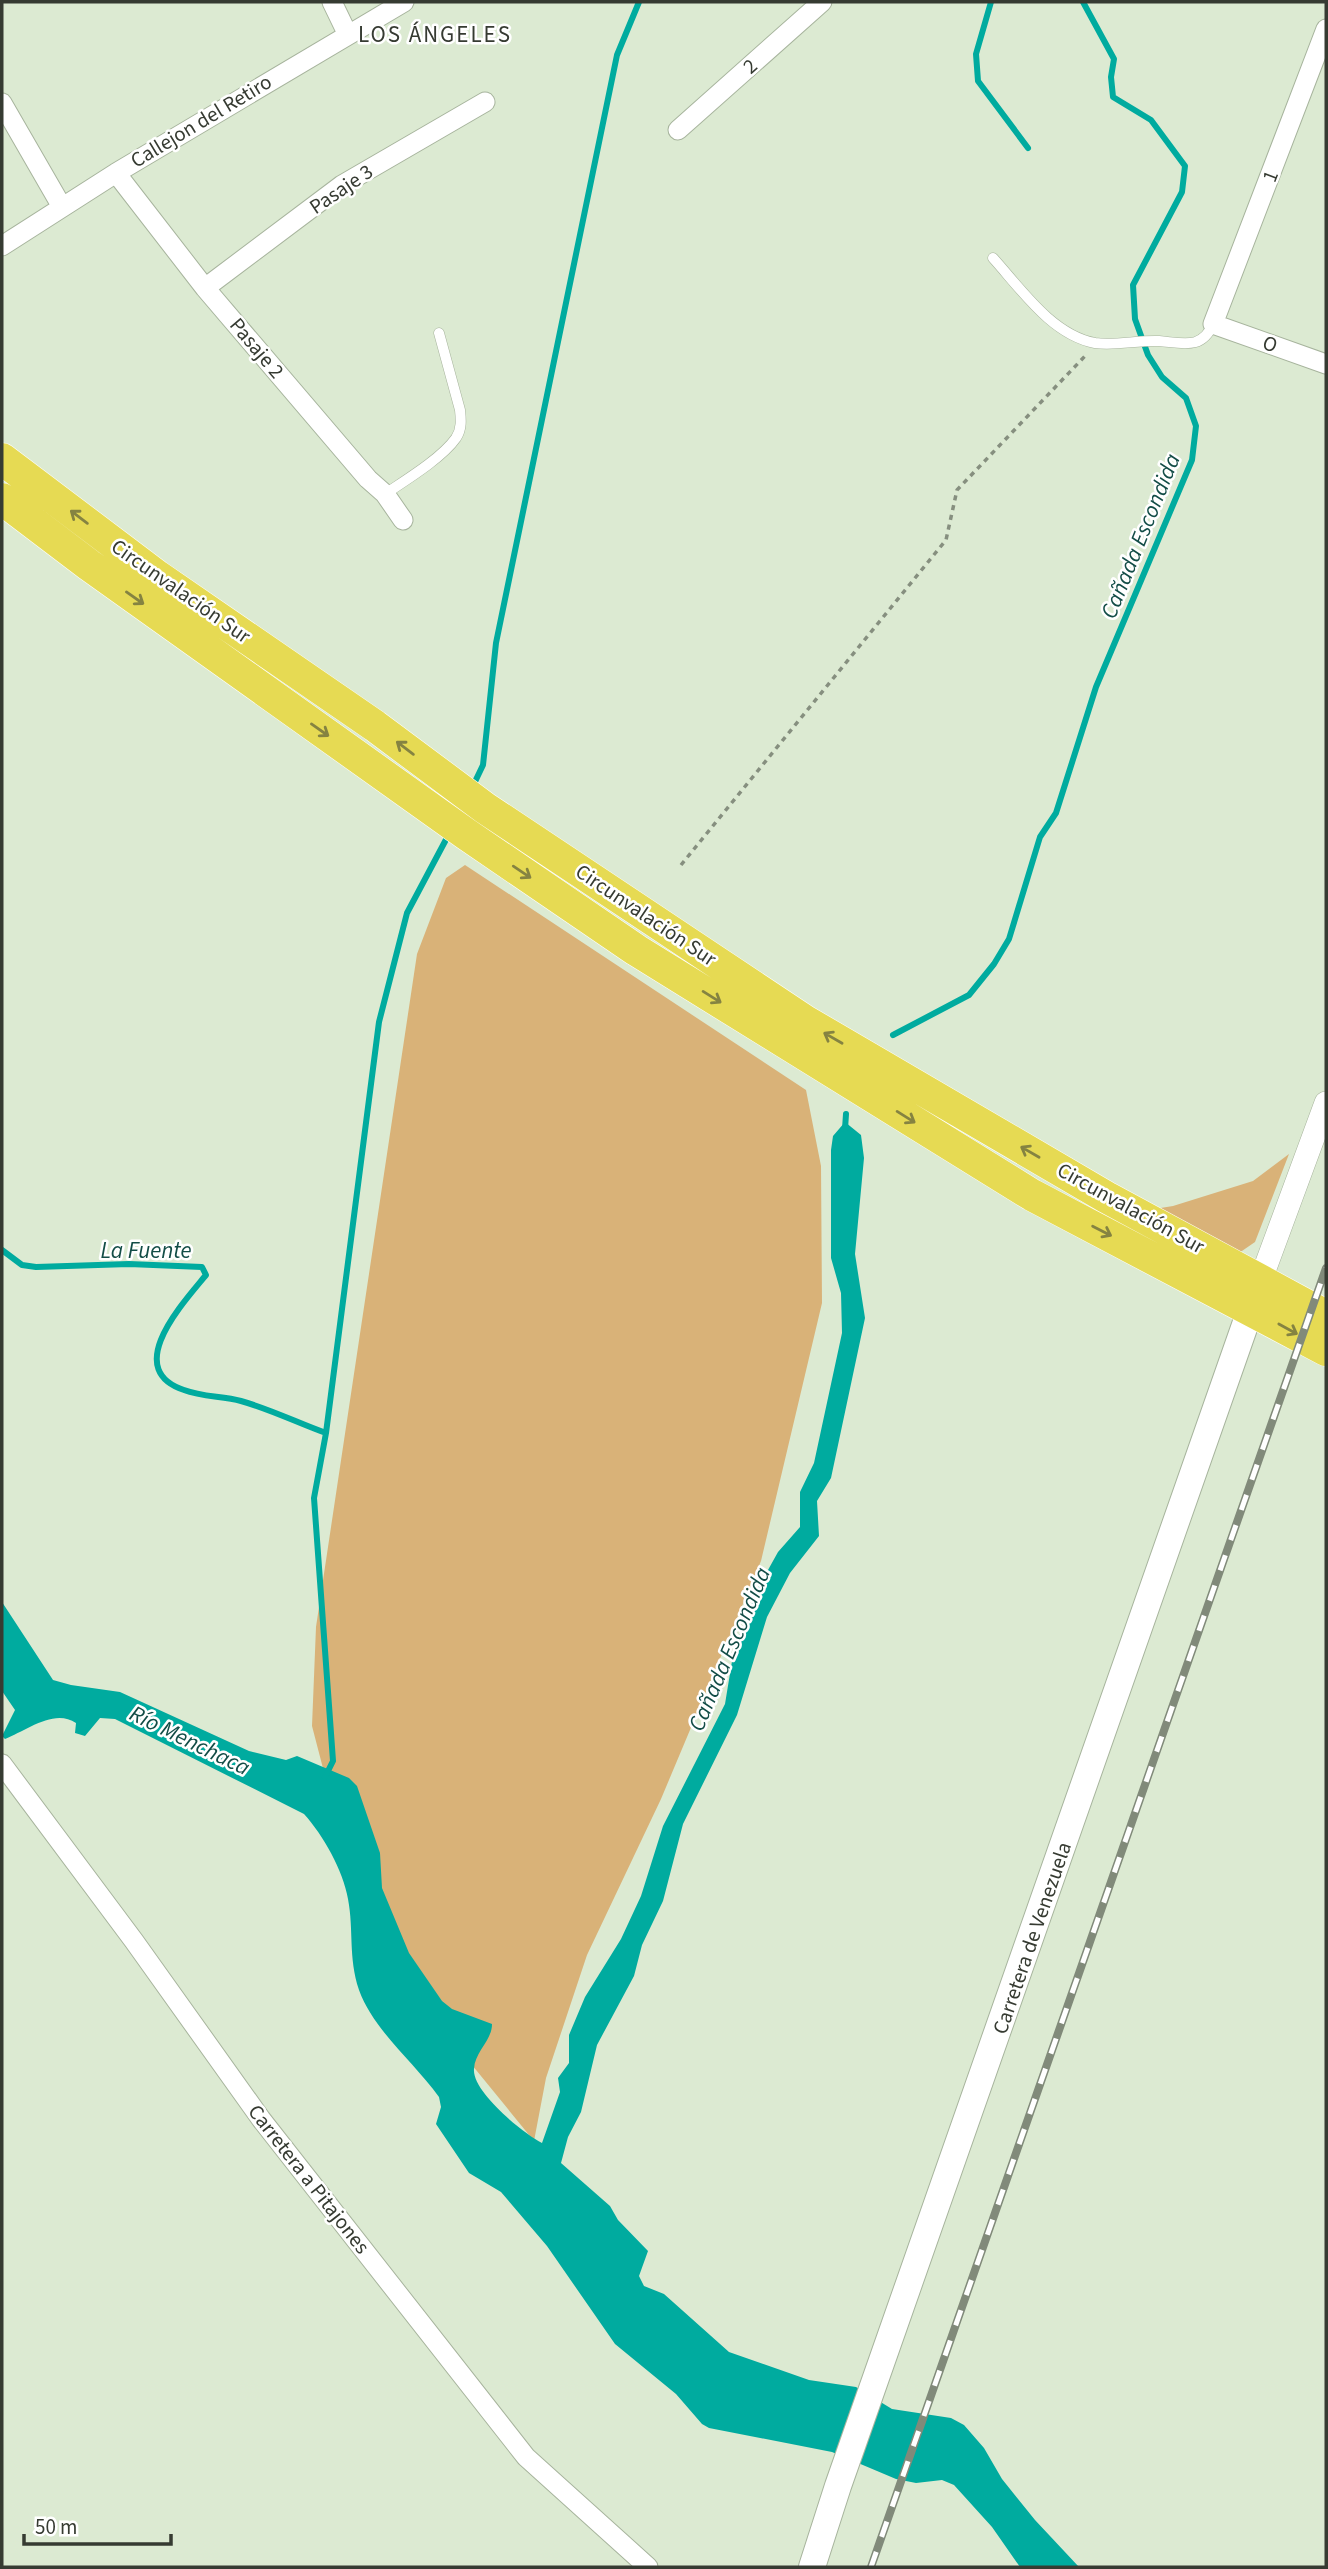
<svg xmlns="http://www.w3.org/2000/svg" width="1328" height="2569" viewBox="0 0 1328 2569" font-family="'Source Sans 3',sans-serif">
	<rect width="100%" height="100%" fill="#dcead2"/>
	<!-- green -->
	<path fill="#d9b278" d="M 465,865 L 806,1090 L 821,1166 L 822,1303 L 761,1561 L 661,1799 L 587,1955 L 546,2078 L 534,2141 L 472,2065 L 392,1930 L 325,1776 L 312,1726 L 316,1627 L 417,954 L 446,878 Z
		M 1289,1154 L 1255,1242 L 1239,1253 L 1148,1210 L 1173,1206 L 1253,1181 Z"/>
	<!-- water -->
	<path fill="#00ab9f" d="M 845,1122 L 861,1135 L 864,1158 L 855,1254 L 865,1318 L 831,1478 L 817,1501 L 819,1536 L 790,1573 L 767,1617 L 737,1715 L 683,1824 L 663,1901 L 642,1945 L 634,1976 L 597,2045 L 581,2112 L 568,2137 L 561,2163 L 610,2206 L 618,2220 L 648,2251 L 639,2276 L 644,2286 L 664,2294 L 729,2352 L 809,2380 L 856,2387 L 892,2409 L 951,2418 L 964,2425 L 984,2448 L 1002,2479 L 1035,2520 L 1079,2567 L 1020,2567 L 992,2527 L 954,2485 L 942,2480 L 916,2483 L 896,2479 L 832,2452 L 709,2428 L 702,2424 L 676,2394 L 615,2344 L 547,2246 L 501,2192 L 469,2173 L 436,2124 L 441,2107 L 439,2097 C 414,2062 374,2031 359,1990 C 348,1956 354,1931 348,1899 C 343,1870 323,1835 304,1814 L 115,1719 L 100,1718 L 85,1736 L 75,1733 L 76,1723 C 54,1708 26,1731 5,1739 L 2,1736 L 15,1710 L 2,1691 L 2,1602 L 53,1680 L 71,1685 L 120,1692 L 249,1751 L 286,1760 L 297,1756 L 349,1778 L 357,1786 L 380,1853 L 382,1888 L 409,1953 L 442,2001 L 452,2009 L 492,2024 C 492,2041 475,2051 474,2069 C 472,2092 523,2133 542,2143 L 560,2092 L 558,2078 L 569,2063 L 569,2035 L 585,1997 L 621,1939 L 641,1896 L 663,1826 L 725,1704 L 734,1649 L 759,1586 L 778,1552 L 800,1527 L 800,1492 L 814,1463 L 842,1333 L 841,1293 L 831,1258 L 831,1150 L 833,1136 Z"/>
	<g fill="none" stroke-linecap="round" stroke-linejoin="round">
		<!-- stream -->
		<path stroke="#00ab9f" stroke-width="6" d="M 991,2 L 976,54 L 978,81 L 1028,148
			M 472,788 L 483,765 L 496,643 L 617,55 L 639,2
			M 893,1035 L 969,995 L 994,964 L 1009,939 L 1040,837 L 1056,813 L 1096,687 L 1192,460 L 1196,426 L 1186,398 L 1162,377 L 1148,355 L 1135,319 L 1133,285 L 1182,192 L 1185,166 L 1151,120 L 1113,97 L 1111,77 L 1114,59 L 1083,2
			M 845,1129 L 846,1114
			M 2,1250 L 22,1265 L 36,1267 L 129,1264 L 202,1267 L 206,1275 C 184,1302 121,1369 184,1390 C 202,1397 222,1396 241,1401 C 270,1409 298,1423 326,1433
			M 325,1777 L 333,1761 L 314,1498 L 326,1433 L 379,1022 L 407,913 L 450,832"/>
		<defs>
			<path id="service" d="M 993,258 C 1021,289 1052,335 1095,343 C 1115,346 1138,340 1159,341 C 1183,343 1202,350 1213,324
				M 385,494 C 406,480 442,458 456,438 C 462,429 461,419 460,410 L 439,333"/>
			<path id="minor" d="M 332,2 L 347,33
				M 1326,29 L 1213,324 L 1326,364
				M 2,103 L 62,207
				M 678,130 L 822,2
				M 116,173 L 205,288 L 368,479 L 385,494 L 403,520
				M 2,246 L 116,173 L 404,2
				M 205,288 L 342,185 L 485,102
				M 2,1764 L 134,1941 L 261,2119 L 526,2457 L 648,2567"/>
			<path id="tertiary" d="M 1261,1279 L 1326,1103"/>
			<path id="secondary" d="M 812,2567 L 838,2486 L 1251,1308"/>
			<path id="trunk" d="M 2,459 L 157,576 L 375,726 L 485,808 L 805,1021 L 1106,1197 L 1326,1316
				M 2,499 L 89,565 L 466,834 L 636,950 L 1032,1195 L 1326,1350"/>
		</defs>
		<!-- service casing -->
		<use href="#service" stroke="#a7b49d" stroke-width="11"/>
		<!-- minor casing -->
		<use href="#minor" stroke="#a7b49d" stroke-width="21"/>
		<!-- tertiary casing -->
		<use href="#tertiary" stroke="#a7b49d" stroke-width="24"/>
		<!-- secondary casing -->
		<use href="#secondary" stroke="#a7b49d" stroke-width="28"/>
		<!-- trunk casing -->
		<use href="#trunk" stroke="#fff" stroke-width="33"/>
		<!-- path -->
		<path stroke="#868f7f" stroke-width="3.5" stroke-dasharray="5 5" stroke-linecap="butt" d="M 681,865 L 946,540 L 957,490 L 1086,355"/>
		<!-- service -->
		<use href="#service" stroke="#fff" stroke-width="10"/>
		<!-- minor -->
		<use href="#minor" stroke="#fff" stroke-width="19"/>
		<!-- tertiary -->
		<use href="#tertiary" stroke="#fff" stroke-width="23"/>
		<!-- secondary -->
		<use href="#secondary" stroke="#fff" stroke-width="26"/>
		<!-- trunk -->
		<use href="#trunk" stroke="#e6da53" stroke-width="32"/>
		<defs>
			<path id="rail" d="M 871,2567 L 1326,1268"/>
		</defs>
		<!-- rail casing -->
		<use href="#rail" stroke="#818a7a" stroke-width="8"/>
		<!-- rail -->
		<use href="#rail" stroke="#fff" stroke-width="5" stroke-dasharray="16" stroke-linecap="butt"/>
	</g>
	<!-- one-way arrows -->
	<defs><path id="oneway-shaft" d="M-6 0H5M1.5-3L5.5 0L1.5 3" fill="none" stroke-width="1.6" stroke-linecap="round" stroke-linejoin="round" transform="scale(1.75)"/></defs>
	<g stroke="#858341">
		<use href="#oneway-shaft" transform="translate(79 517) rotate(-143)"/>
		<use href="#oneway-shaft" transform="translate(135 598) rotate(35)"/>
		<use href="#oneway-shaft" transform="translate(320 730) rotate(35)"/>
		<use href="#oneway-shaft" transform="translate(405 748) rotate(-143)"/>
		<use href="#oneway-shaft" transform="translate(522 872) rotate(34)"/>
		<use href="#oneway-shaft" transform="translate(712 997) rotate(32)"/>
		<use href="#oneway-shaft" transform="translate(833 1038) rotate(-150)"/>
		<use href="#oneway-shaft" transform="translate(906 1117) rotate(32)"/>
		<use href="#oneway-shaft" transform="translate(1030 1152) rotate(-150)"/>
		<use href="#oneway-shaft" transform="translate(1102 1231) rotate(27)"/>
		<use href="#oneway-shaft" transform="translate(1288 1329) rotate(29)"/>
	</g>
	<g text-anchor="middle" stroke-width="5" stroke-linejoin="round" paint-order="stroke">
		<!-- street labels -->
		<g font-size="21" fill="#363b32" stroke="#fff">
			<text transform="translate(750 66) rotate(-42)" y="7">2</text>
			<text transform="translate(201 121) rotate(-31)" y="7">Callejon del Retiro</text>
			<text transform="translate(1270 176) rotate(-69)" y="7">1</text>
			<text transform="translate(341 189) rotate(-34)" y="7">Pasaje 3</text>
			<text transform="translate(1270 344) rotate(19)" y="7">O</text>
			<text transform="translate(257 348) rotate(50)" y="7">Pasaje 2</text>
			<text transform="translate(181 591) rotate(35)" y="7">Circunvalación Sur</text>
			<text transform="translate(646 915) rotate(34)" y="7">Circunvalación Sur</text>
			<text transform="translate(1131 1208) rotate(29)" y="7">Circunvalación Sur</text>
			<text transform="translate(1032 1938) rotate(-71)" y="7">Carretera de Venezuela</text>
			<text transform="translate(309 2179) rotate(52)" y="7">Carretera a Pitajones</text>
		</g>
		<!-- neighbourhood labels -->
		<g font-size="23" letter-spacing="2" fill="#363b32" stroke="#fff">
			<text x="435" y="42">LOS ÁNGELES</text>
		</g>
		<!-- water labels -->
		<g font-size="23" font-style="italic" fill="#134d47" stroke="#fff">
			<text transform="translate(1140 536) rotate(-68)" y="8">Cañada Escondida</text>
			<text x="146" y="1258">La Fuente</text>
			<text transform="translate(729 1649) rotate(-67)" y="8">Cañada Escondida</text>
			<text transform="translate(190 1740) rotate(26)" y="8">Río Menchaca</text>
		</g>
	</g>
	<!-- border -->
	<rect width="1328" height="2569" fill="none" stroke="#363b32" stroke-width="7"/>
	<!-- scale -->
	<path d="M24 2534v10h147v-10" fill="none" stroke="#363b32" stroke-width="3.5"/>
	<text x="35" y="2534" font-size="21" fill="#363b32" stroke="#ffffff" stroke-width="5" paint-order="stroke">50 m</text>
</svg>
